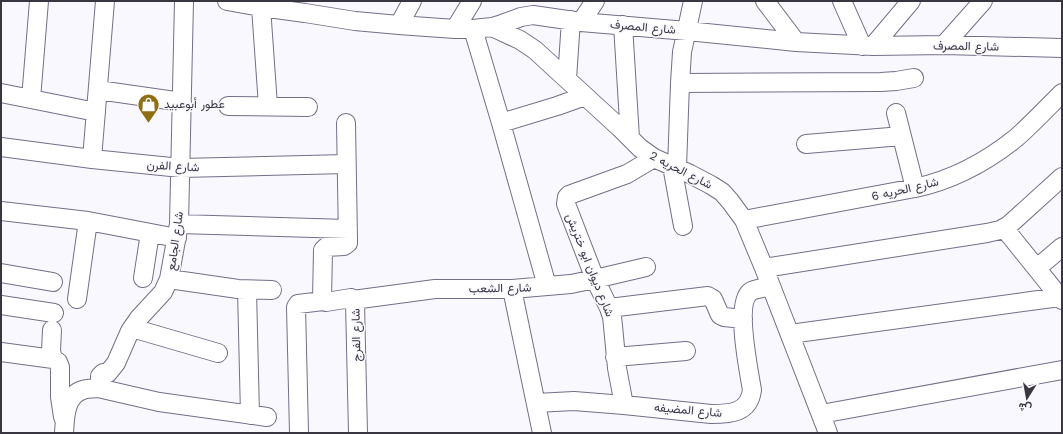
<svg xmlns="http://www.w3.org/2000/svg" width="1063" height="434" viewBox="0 0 1063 434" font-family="'Work Sans',Vazirmatn,sans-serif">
	<rect width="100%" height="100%" fill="#faf8ff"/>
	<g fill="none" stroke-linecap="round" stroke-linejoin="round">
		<defs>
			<path id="minor" d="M 227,1 L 261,7 L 305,13 L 355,21 L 399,25 L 455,29 L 473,29 L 492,27 L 502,24 L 521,17 L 533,15 L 581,22 L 687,31 L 796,42 L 873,46 L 944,45 L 1062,48
				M 765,1 L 796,42
				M 842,1 L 862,46
				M 261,7 L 268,106
				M 581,22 L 595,1
				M 399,25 L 412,1
				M 623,25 L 630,138
				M 492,27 L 520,40 L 535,50 L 620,128 L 640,148 L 654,158 L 690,174 L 711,185 L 722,192 L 730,201 L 744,220 L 764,268 L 828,433
				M 455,29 L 472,1
				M 473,29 L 501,123 L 547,286
				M 944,45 L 983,1
				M 873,46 L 911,1
				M 567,79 L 571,20
				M 680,83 L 881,82 L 896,81 L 914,78
				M 98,90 L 182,102
				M 1,93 L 96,112
				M 31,99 L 39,1
				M 228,106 L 308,107
				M 896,113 L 915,188
				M 346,123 L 348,240 L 348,243 L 344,246 L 326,247 L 323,250 L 322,300 L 323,301 L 326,302 L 351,298 L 355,303 L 358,433
				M 501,123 L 557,106 L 585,96
				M 806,144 L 902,136
				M 1,147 L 92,159 L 181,168 L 346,164
				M 92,159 L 105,1
				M 672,166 L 683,226
				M 677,168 L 680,83 L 682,52 L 693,1
				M 1,211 L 88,221 L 177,238
				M 744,220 L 915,188 C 952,180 986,162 1016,138 C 1032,124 1047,108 1062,93
				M 179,224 L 348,229
				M 1004,228 L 1062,300
				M 764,268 L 987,233 L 1000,230 L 1009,225 L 1062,177
				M 1037,268 L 1062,247
				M 1,273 L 53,282
				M 143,278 L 150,233
				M 169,279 L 238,289 L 272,290
				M 512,289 L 542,433
				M 247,290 L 250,415
				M 77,299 L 88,221
				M 353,300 L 435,289 L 512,289 L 571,284 L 595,279 L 646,267
				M 1,305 L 54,313
				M 609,308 L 708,296 L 711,298 L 713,299 L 720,315 L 724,317 L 743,319
				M 132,328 L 218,353
				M 52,330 L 51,351 L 53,359
				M 790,334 L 1060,297
				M 1,352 L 53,359 L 58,362 L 60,367 L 60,397 L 63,417
				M 615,357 L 686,351
				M 98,388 L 159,402 L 267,417
				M 536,403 L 574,401 L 624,405 L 711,414 C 731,414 749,413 752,390 C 749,372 735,304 750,292 C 755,288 765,288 771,287
				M 624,405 L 617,368 L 613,326 L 612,317 L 609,308 L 595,279 L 566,204 L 567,197 L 569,195 L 627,174 L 654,158
				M 821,414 L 1062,370
				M 64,433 C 65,418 65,395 83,390 C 88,388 93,389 98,388 L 100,384 L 100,376 L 103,373 L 108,373 L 116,363 L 130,331 L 139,318 L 163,292 L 169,279 L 179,224 L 184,1
				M 299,433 L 296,307 L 298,304 L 323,301"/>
		</defs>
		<!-- minor casing -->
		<use href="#minor" stroke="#766d89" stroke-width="20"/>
		<!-- minor -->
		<use href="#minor" stroke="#fff" stroke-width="18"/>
	</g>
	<!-- icons -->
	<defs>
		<symbol id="shop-pin" viewBox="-11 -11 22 30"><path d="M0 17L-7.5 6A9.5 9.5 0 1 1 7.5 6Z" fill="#906e13" stroke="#faf8ff"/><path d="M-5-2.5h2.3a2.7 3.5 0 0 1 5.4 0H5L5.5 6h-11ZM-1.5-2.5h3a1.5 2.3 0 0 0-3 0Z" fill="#fff"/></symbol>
	</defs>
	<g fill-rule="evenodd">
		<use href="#shop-pin" x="136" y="92" width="25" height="34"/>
	</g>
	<g text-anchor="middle" stroke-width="3" stroke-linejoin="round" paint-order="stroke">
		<!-- street labels -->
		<g font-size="12" fill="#393541" stroke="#faf8ff">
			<text transform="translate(643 27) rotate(5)" y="4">شارع المصرف</text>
			<text transform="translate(966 46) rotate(1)" y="4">شارع المصرف</text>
			<text transform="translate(173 166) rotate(3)" y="4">شارع الفرن</text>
			<text transform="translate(681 170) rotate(27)" y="4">شارع الحريه 2</text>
			<text transform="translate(905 189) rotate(-13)" y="4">شارع الحريه 6</text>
			<text transform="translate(175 241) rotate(-82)" y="4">شارع الجامع</text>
			<text transform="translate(590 265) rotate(68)" y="4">شارع ديوان ابو ختريش</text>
			<text transform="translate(500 288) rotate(-1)" y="4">شارع الشعب</text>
			<text transform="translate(356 335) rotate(-91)" y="4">شارع الفرج</text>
			<text transform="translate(688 410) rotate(5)" y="4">شارع المضيفه</text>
		</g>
		<!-- poi labels -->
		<g font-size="12" fill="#393541" stroke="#faf8ff" text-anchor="start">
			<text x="164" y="108">عطور أبوعبيد</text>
		</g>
	</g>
	<!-- border -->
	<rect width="1063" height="434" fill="none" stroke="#393541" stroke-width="4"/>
	<!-- north arrow -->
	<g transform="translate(1027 398) rotate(191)" stroke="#faf8ff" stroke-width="3" paint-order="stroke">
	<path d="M0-3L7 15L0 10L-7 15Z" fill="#393541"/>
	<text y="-6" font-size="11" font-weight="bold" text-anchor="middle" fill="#393541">ش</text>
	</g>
</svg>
